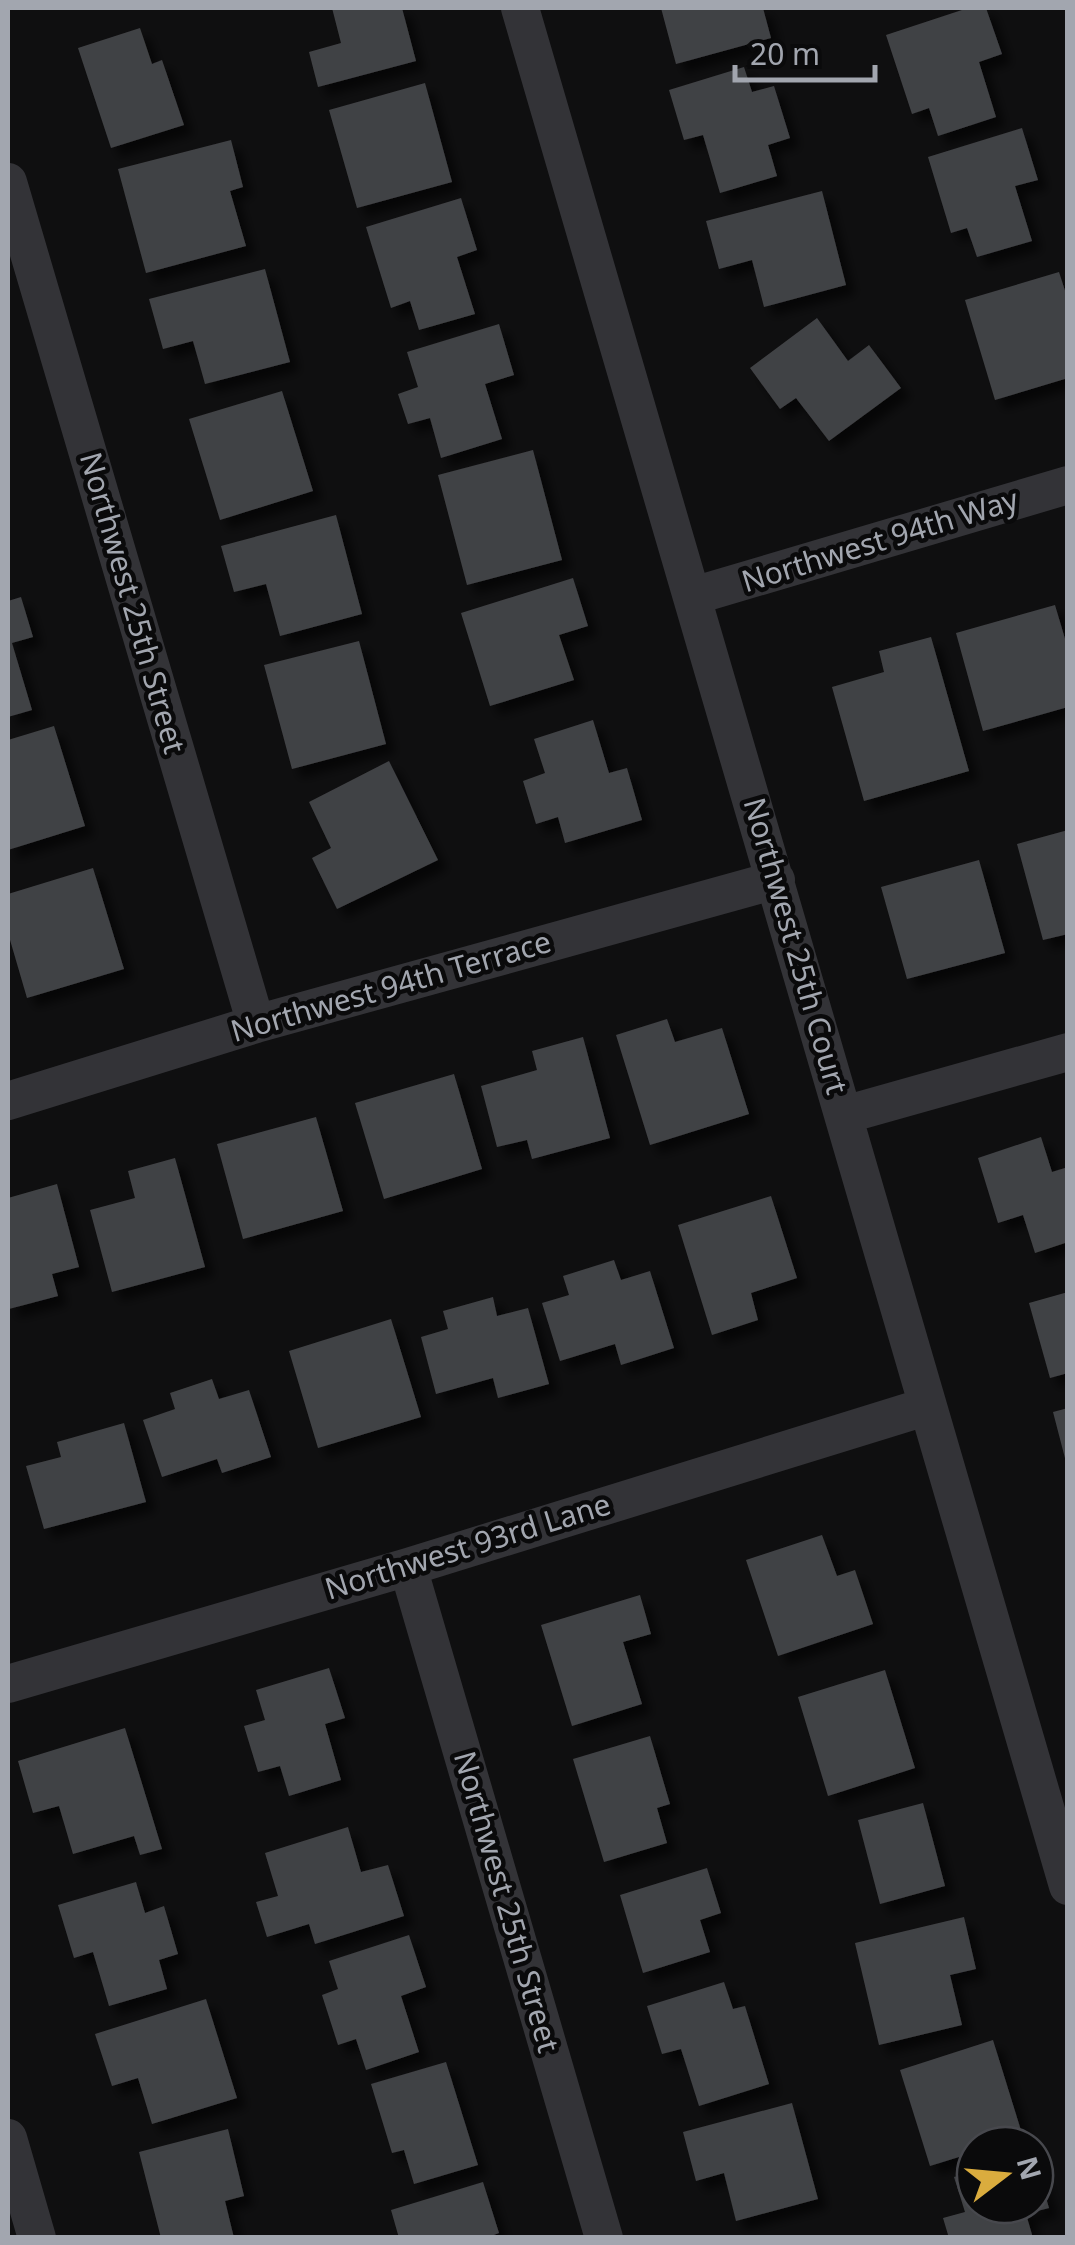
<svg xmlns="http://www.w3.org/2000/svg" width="1075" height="2245" viewBox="0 0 1075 2245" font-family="'Noto Sans',sans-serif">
	<defs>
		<filter id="shadow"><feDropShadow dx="9" dy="9" stdDeviation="5" flood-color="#0009"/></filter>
	</defs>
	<rect width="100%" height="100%" fill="#0f0f10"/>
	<!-- building -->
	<path fill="#414245" filter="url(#shadow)" d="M 332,8 L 402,8 L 416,61 L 318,87 L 309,52 L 341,43 Z
		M 661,8 L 763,8 L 771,38 L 676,64 Z
		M 968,8 L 986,8 L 1002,54 L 979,62 L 996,117 L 938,136 L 929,108 L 912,114 L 886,35 Z
		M 140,28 L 152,64 L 162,60 L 184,125 L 111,148 L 78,48 Z
		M 744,67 L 752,92 L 774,86 L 790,138 L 768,145 L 777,176 L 720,193 L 703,135 L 684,140 L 669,90 Z
		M 425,83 L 452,182 L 357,208 L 329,110 Z
		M 1022,128 L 1038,180 L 1015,186 L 1032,241 L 977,257 L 967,228 L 951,233 L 928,157 Z
		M 231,140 L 243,187 L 230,191 L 246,246 L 146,273 L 118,169 Z
		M 822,191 L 846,285 L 764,307 L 752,260 L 719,269 L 706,221 Z
		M 461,198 L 477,250 L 457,257 L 475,314 L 419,330 L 410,301 L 391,308 L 366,227 Z
		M 265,269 L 290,362 L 205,384 L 193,341 L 163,349 L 149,299 Z
		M 1059,272 L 1068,300 L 1068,378 L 995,400 L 965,300 Z
		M 817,318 L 848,361 L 869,345 L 901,388 L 829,441 L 796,398 L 780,409 L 750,368 Z
		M 499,324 L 514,375 L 485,384 L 502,439 L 441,458 L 430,418 L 408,424 L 398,394 L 418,387 L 407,352 Z
		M 282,391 L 313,491 L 220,520 L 189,419 Z
		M 533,450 L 562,560 L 467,585 L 438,475 Z
		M 336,515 L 362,614 L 280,636 L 266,584 L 234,592 L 221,546 Z
		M 573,578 L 588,626 L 559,635 L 574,680 L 490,706 L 461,613 Z
		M 21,597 L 33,637 L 12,643 L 32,710 L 8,717 L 8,601 Z
		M 1055,605 L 1068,649 L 1068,707 L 983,731 L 956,633 Z
		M 931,637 L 969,771 L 864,801 L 832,687 L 884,672 L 879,651 Z
		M 359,641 L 386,744 L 292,769 L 264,665 Z
		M 593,720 L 609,773 L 627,768 L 642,820 L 565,843 L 558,817 L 536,824 L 523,781 L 545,773 L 534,739 Z
		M 54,726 L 85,826 L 8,850 L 8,740 Z
		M 389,761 L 438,860 L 337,909 L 312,858 L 331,848 L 309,802 Z
		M 1068,830 L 1068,934 L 1043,940 L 1017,844 Z
		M 979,860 L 1005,953 L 907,979 L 881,887 Z
		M 93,868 L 124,969 L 27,998 L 8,933 L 8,894 Z
		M 667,1019 L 675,1042 L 722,1028 L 749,1114 L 650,1145 L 616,1035 Z
		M 583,1037 L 610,1138 L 532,1159 L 527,1140 L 497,1147 L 481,1086 L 537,1070 L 532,1051 Z
		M 454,1074 L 482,1169 L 384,1199 L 355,1103 Z
		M 316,1117 L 343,1211 L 243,1239 L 217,1144 Z
		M 1041,1137 L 1052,1172 L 1068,1167 L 1068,1242 L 1035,1253 L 1023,1215 L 998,1223 L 978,1158 Z
		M 175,1158 L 205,1267 L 112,1292 L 90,1210 L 135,1198 L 128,1171 Z
		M 57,1184 L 79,1267 L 52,1274 L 58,1296 L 9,1309 L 8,1198 Z
		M 771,1196 L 797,1278 L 751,1293 L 758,1320 L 712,1335 L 678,1225 Z
		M 614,1260 L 621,1280 L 650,1271 L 674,1348 L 621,1365 L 615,1344 L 560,1361 L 542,1303 L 569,1295 L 563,1276 Z
		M 1068,1292 L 1068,1373 L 1050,1378 L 1029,1303 Z
		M 493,1297 L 497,1316 L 528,1308 L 549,1384 L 498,1398 L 493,1378 L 436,1394 L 421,1337 L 448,1329 L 443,1311 Z
		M 391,1319 L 421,1417 L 318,1448 L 289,1351 Z
		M 212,1379 L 219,1399 L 249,1390 L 271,1457 L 222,1473 L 217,1459 L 162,1477 L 143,1420 L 175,1409 L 170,1393 Z
		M 1068,1408 L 1068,1461 L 1066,1462 L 1053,1412 Z
		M 124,1423 L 146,1502 L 44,1529 L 26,1466 L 61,1457 L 57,1442 Z
		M 822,1535 L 837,1576 L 855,1570 L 873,1624 L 778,1656 L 746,1560 Z
		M 640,1595 L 651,1634 L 623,1642 L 642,1704 L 572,1726 L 541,1625 Z
		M 329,1668 L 345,1718 L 325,1724 L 341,1780 L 289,1796 L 280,1766 L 258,1772 L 244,1726 L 265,1720 L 256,1690 Z
		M 885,1670 L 915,1768 L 828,1796 L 798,1697 Z
		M 125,1728 L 162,1849 L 140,1855 L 134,1836 L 73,1854 L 59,1806 L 33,1813 L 18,1761 Z
		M 650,1736 L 670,1804 L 657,1808 L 667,1843 L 604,1862 L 573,1759 Z
		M 923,1803 L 945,1886 L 880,1904 L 858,1820 Z
		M 348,1827 L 361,1872 L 388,1865 L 404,1916 L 315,1944 L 309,1924 L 267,1937 L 256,1902 L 278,1896 L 265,1853 Z
		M 707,1868 L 721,1913 L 700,1920 L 710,1952 L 643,1973 L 620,1895 Z
		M 136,1882 L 145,1913 L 164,1906 L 178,1954 L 159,1960 L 167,1989 L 109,2006 L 93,1952 L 74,1958 L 58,1905 Z
		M 964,1917 L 976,1969 L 950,1975 L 962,2025 L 879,2045 L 855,1943 Z
		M 409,1935 L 426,1987 L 401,1996 L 419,2052 L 366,2070 L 356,2039 L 338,2045 L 322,1995 L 338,1989 L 329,1961 Z
		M 724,1982 L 733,2009 L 745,2006 L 769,2084 L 699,2106 L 681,2049 L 662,2054 L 647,2006 Z
		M 206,1999 L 237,2098 L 152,2124 L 138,2078 L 112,2086 L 95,2034 Z
		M 993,2040 L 1023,2137 L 998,2145 L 975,2145 L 975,2152 L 930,2166 L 900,2070 Z
		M 446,2062 L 478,2165 L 414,2184 L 404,2150 L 392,2153 L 371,2084 Z
		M 792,2103 L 818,2199 L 736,2221 L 724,2173 L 696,2181 L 683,2132 Z
		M 228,2129 L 244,2196 L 225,2201 L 234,2238 L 161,2238 L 139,2152 Z
		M 1036,2163 L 1049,2208 L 1026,2214 L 1033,2238 L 949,2238 L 943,2218 L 965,2212 L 954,2177 L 975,2171 L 975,2205 L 1035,2205 Z
		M 483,2182 L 499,2233 L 486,2238 L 399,2238 L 391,2210 Z"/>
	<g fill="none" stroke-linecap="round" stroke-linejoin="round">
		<!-- street -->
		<path stroke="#333337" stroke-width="38" d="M 520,8 L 1068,1886
			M 8,182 L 256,1024
			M 693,596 L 1068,485
			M 8,1101 L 256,1024 L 776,880
			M 844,1115 L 1068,1052
			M 408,1567 L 604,2238
			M 8,1684 L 408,1567 L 928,1406
			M 8,2138 L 37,2238"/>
	</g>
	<g text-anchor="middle" stroke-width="9" stroke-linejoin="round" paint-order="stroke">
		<!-- street labels -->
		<g font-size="30" fill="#a2a6af" stroke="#0a0a0b">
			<text transform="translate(880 541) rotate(-17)" y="10">Northwest 94th Way</text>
			<text transform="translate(132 603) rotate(74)" y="10">Northwest 25th Street</text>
			<text transform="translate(795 946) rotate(74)" y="10">Northwest 25th Court</text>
			<text transform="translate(391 987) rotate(-16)" y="10">Northwest 94th Terrace</text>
			<text transform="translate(468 1547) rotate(-17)" y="10">Northwest 93rd Lane</text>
			<text transform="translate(506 1902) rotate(74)" y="10">Northwest 25th Street</text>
		</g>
	</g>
	<!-- border -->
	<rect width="1075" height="2245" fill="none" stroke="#a2a6af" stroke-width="20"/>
	<!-- north arrow -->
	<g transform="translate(1005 2175) rotate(74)"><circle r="48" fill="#0a0a0b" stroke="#47484d" stroke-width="2.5"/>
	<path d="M0-8L18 38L0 25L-18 38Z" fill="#daac3e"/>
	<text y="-15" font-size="28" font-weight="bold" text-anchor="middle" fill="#a2a6af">N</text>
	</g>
	<!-- scale -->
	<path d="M735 65v15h140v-15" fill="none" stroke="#a2a6af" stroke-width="5"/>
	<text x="750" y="65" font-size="30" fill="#a2a6af" stroke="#0a0a0b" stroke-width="8" paint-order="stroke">20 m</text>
</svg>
